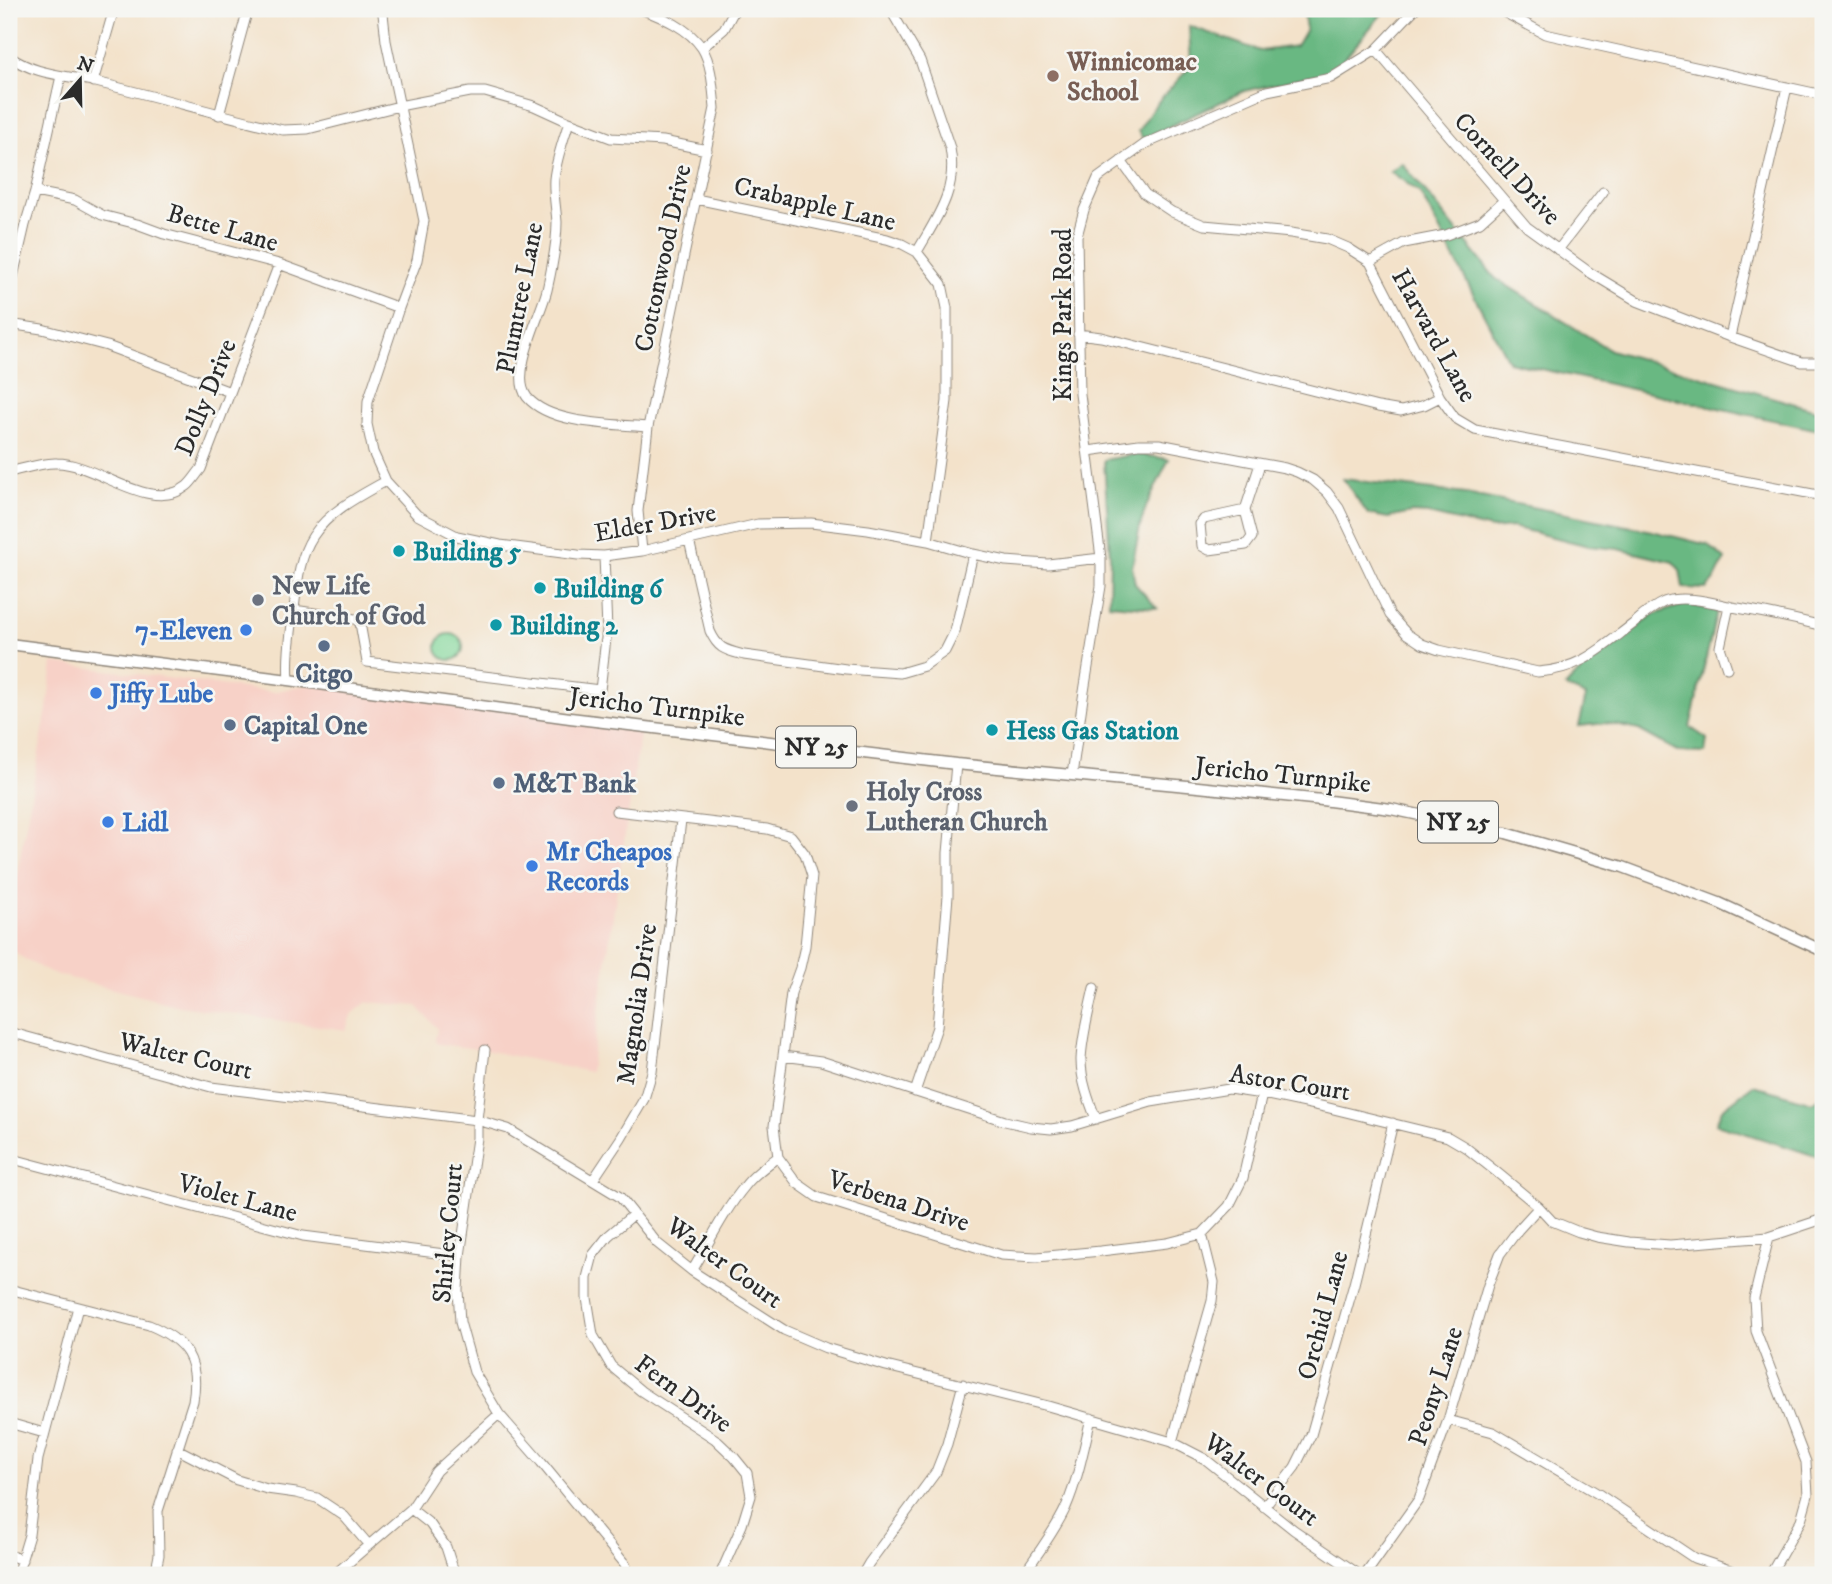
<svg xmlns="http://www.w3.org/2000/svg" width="1832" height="1584" viewBox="0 0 1832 1584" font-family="'IM FELL DW Pica',serif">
	<rect width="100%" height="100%" fill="#f6f6f2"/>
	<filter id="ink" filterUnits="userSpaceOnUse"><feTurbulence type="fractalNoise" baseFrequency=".0143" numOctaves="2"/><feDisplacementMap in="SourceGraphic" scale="14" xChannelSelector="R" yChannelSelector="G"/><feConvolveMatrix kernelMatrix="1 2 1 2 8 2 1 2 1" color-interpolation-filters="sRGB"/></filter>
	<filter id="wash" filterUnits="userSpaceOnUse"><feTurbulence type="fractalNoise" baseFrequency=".00686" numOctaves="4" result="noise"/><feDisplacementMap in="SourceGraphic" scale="28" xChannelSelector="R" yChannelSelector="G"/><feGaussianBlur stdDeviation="1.57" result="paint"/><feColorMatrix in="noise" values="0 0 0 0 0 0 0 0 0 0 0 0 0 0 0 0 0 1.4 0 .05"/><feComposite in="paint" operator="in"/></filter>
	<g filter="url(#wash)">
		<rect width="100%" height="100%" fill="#f3e2ca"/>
		<!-- built -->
		<path fill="#f7d1c7" d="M 53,663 L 273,692 L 314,683 L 641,727 L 590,1072 L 485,1050 L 439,1044 L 435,1042 L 437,1028 L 417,1006 L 367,1002 L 351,1015 L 346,1030 L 180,1006 L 50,973 L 9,950 L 9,917 L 47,709 Z"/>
		<!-- green -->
		<path fill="#82d79a" stroke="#568162" stroke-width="2" d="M437 647a13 13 0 1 1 26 0a13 13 0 1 1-26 0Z"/>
		<!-- forest -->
		<path fill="#69b882" stroke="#4a7256" stroke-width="2" d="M 1303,9 L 1386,9 L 1334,71 L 1244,91 L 1143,139 L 1138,131 L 1156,104 L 1191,66 L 1189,26 L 1260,51 L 1296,46 L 1306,29 Z
			M 1402,163 L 1495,278 L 1610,350 L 1823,412 L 1823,431 L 1509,362 L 1420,193 L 1390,171 Z
			M 1136,454 L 1169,459 L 1146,507 L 1140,526 L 1132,567 L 1135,584 L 1157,608 L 1109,604 L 1110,557 L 1104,460 Z
			M 1343,479 L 1466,494 L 1652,531 L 1708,545 L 1725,559 L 1714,581 L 1706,589 L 1683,588 L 1680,570 L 1673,562 L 1618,549 L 1589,546 L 1512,527 L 1491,529 L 1428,514 L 1411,513 L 1388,518 L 1368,514 Z
			M 1686,604 L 1717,611 L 1690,727 L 1707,739 L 1705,753 L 1679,752 L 1639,730 L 1606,723 L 1579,726 L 1586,696 L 1565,687 L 1573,678 L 1653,615 Z
			M 1753,1085 L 1812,1103 L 1823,1097 L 1823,1174 L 1822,1158 L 1716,1124 L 1722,1109 Z"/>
	</g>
	<g filter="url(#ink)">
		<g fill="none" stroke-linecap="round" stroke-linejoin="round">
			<defs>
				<path id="minor" d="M 384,9 L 383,14 L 386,41 L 424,221 L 417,260 L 399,308 L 368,401 L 367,424 L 373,452 L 386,481 L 417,515 L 457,536 L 500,545 L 578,555 L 604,556 L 642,551 L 758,524 L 811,523 L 868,530 L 928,541 L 973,554 L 1006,561 L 1048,564 L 1101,558
					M 641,9 C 662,17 689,28 702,48 C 712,64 713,90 715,108 L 648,427 L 638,511 L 642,551
					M 890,9 L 920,60 L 950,148 C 958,190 937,217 917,252
					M 1498,9 L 1545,34 L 1823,95
					M 702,48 L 724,29 L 735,9
					M 1376,50 L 1527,227 L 1589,272 L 1637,301 L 1730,337 L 1802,362 L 1823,362
					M 9,56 C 34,75 66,75 96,82 C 158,97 220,115 283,130 L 308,129 L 399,106 L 470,92 L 485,92 L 534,106 L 569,122 L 611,138 L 663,141 L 707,150
					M 93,82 L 114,9
					M 219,115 L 248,9
					M 569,122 C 563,141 556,160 554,179 C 553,193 556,208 557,222 C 557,244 552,268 547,290 C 541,315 509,374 527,397 C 550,425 614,424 648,427
					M 1121,161 L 1145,194 L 1172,212 L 1204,225 L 1291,233 L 1327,239 L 1348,248 L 1370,262 L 1440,397 L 1455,418 L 1475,430 L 1823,496
					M 35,192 L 75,200 L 102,215 L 137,224 L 164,234 L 279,264 L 399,308
					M 696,199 L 887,239 L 902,244 L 917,252 L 942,284 L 947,308 L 947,401 L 928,541
					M 1558,250 L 1603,192
					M 1370,262 L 1404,243 L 1446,235 L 1480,222 L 1503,201
					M 9,294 L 25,225 L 35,192 L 61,76
					M 9,324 L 42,329 L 107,346 L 230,392
					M 1078,334 L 1101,337 L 1378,407 L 1401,411 L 1424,405 L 1440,397
					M 1730,337 L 1787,87
					M 1088,451 L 1139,444 L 1159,444 L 1285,468 L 1297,472 L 1313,480 L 1327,492 L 1339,508 L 1390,615 L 1407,634 L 1422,644 L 1439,650 L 1538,672 C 1581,669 1600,649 1633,624 C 1642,616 1652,607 1664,602 C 1685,594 1717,604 1738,608 C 1767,613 1795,619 1823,626
					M 9,472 C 23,469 43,462 57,463 C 97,463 150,515 187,486 C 192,482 196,475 201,469 L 279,264
					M 1245,510 L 1252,537 L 1246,545 L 1209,550 L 1202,546 L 1200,524 L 1204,519 L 1245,510 L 1260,464
					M 689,540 L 710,631 C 718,649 725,650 744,655 L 846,669 L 900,673 L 924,666 L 945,651 L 955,631 L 973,554
					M 294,610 L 355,619 L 360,623 L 367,662 L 600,690 L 607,630 L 604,556
					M 1727,668 L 1720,647 L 1729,606
					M 289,680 C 287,656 291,633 294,609 C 297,585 299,557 313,536 C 329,511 361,495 386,481
					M 1072,775 L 1083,698 L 1101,586 L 1101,558 L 1080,394 L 1077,236 L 1084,210 L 1098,178 L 1145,144 L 1267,91 L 1331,78 L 1376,50 L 1415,9
					M 616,811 L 767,829 L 791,836 L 805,854 L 812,876 L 805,946 L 800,968 L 791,993 L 774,1126 L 778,1157 L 797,1183 L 817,1197 L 1001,1255 L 1037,1257 L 1101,1251 L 1167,1243 L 1202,1234 L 1229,1206 L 1243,1178 L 1262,1094
					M 1094,988 C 1089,1011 1082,1036 1081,1060 C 1081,1080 1089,1101 1096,1119
					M 9,1032 L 211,1087 L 477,1120 L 508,1129 L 620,1197 L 657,1243 L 692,1271 L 784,1330 L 826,1348 L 886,1366 L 1048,1406 L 1172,1442 L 1205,1459 L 1294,1530 L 1360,1575
					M 485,1050 L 477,1120 L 477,1138 L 460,1256 L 458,1290 L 460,1322 L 474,1372 L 499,1414 L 541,1462 L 625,1564 L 629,1575
					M 783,1056 L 821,1061 L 1005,1121 L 1031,1127 L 1051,1129 L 1072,1126 L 1151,1102 L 1229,1089 L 1262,1094 L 1325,1107 L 1448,1137 L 1465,1147 L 1494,1170 L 1539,1207 L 1552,1221 L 1579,1232 L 1597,1237 L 1629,1242 L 1670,1245 L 1769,1237 L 1823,1219
					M 915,1092 L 937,1027 L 948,896 L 948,853 L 956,764
					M 9,1158 L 303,1236 L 460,1256
					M 593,1180 L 621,1138 L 644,1099 L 652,1072 L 681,820
					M 633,1215 L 608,1236 L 593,1255 L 587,1278 L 587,1298 L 593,1335 L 611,1366 L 641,1391 L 715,1439 L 734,1457 L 747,1473 L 751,1496 L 742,1525 L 720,1575
					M 1769,1237 L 1754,1298 L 1756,1331 L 1806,1462 L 1808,1495 L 1801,1520 L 1770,1575
					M 692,1271 C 709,1243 724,1211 745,1186 C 754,1174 767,1165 778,1157
					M 9,1289 L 149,1325 C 186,1340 200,1360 193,1401 L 158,1511 L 159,1555 L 155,1575
					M 1448,1420 L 1493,1432 L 1600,1495 L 1694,1558 L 1745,1575
					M 9,1423 L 44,1433
					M 1172,1442 L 1212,1301 L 1214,1282 L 1202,1234
					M 177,1449 L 237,1480 L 267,1489 L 296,1493 L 317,1498 L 344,1516 L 368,1544
					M 1264,1507 L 1295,1467 L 1311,1435 L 1354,1284 L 1393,1123
					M 411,1509 L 430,1524 L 446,1547 L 455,1575
					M 9,1555 L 22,1560
					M 17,1575 L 29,1535 L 38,1459 L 78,1307
					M 334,1575 L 411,1509 L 436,1471 L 499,1414
					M 862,1575 L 869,1563 L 936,1472 L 947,1444 L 963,1384
					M 1023,1575 C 1038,1553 1055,1531 1066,1507 C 1078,1479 1084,1448 1091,1418
					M 1365,1575 L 1419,1499 L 1448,1420 L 1488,1285 L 1500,1254 L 1518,1230 L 1539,1207"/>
				<path id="major" d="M 9,644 L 289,680 L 570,718 L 956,764 L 1198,787 L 1322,800 L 1391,809 L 1506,833 L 1623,867 L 1719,903 L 1823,951"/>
			</defs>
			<!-- minor casing -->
			<use href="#minor" stroke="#8f867a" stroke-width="11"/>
			<!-- major casing -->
			<use href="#major" stroke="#8f867a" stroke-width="13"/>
			<!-- minor -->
			<use href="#minor" stroke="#fff" stroke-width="9"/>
			<!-- major -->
			<use href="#major" stroke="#fff" stroke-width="10"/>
		</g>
	</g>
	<!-- markers -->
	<circle fill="#8d6e63" stroke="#f6f6f2" stroke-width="2.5" cx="1053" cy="76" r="7"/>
	<g fill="#0f9aa8" stroke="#f6f6f2" stroke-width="2.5">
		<circle cx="399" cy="551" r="7"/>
		<circle cx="540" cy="588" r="7"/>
		<circle cx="496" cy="625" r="7"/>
		<circle cx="992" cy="730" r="7"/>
	</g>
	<g fill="#6b7280" stroke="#f6f6f2" stroke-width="2.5">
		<circle cx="258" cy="600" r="7"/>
		<circle cx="852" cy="806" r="7"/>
	</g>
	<g fill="#3f7fe0" stroke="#f6f6f2" stroke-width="2.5">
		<circle cx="246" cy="630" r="7"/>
		<circle cx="96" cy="693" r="7"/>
		<circle cx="108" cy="822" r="7"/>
		<circle cx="532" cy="866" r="7"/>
	</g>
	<g fill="#5c6f8a" stroke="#f6f6f2" stroke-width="2.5">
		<circle cx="324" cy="646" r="7"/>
		<circle cx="230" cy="725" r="7"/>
		<circle cx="499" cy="783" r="7"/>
	</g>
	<g text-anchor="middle" stroke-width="5" stroke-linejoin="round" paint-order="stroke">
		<!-- shield labels -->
		<g fill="#f6f6f2" stroke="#686867" stroke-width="2">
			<rect x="776" y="726.5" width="80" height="41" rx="5"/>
			<rect x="1418" y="801.5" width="80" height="41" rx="5"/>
		</g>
		<g font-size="24" font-weight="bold" fill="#2b2b2b">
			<text x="816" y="755">NY 25</text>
			<text x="1458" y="830">NY 25</text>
		</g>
		<!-- education labels -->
		<g font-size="26" font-weight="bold" fill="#785e54" stroke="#f6f6f2" text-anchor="start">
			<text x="1067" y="70">Winnicomac<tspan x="1067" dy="30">School</tspan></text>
		</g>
		<!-- street labels -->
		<g font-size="26" fill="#2b2b2b" stroke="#f6f6f2">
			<text transform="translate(1508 168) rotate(47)" y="9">Cornell Drive</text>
			<text transform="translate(815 203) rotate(13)" y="9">Crabapple Lane</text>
			<text transform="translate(223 227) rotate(16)" y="9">Bette Lane</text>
			<text transform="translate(662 258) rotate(-78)" y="9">Cottonwood Drive</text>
			<text transform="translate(519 298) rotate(-79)" y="9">Plumtree Lane</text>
			<text transform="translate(1062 315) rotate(-90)" y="9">Kings Park Road</text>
			<text transform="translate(1435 335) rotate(61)" y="9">Harvard Lane</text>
			<text transform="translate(205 397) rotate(-68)" y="9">Dolly Drive</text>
			<text transform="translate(655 522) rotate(-10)" y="9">Elder Drive</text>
			<text transform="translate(657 706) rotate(7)" y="9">Jericho Turnpike</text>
			<text transform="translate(1283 774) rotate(6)" y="9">Jericho Turnpike</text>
			<text transform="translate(636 1004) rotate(-82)" y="9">Magnolia Drive</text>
			<text transform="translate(186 1055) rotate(13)" y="9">Walter Court</text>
			<text transform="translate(1290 1082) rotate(9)" y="9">Astor Court</text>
			<text transform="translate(238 1197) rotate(15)" y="9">Violet Lane</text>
			<text transform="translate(899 1200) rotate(18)" y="9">Verbena Drive</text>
			<text transform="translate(447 1233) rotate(-85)" y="9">Shirley Court</text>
			<text transform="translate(725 1262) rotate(36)" y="9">Walter Court</text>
			<text transform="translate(1322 1315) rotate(-75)" y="9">Orchid Lane</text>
			<text transform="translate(1435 1386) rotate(-72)" y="9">Peony Lane</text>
			<text transform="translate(684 1393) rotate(36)" y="9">Fern Drive</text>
			<text transform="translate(1262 1479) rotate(37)" y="9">Walter Court</text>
		</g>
		<!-- culture labels -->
		<g font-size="26" font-weight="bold" fill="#0d838f" stroke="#f6f6f2" text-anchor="start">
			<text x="413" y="560">Building 5</text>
			<text x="554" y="597">Building 6</text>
			<text x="510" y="634">Building 2</text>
			<text x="1006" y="739">Hess Gas Station</text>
		</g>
		<!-- worship labels -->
		<g font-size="26" font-weight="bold" fill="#5b616d" stroke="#f6f6f2" text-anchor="start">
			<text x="272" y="594">New Life<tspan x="272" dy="30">Church of God</tspan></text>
			<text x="866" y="800">Holy Cross<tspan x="866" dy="30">Lutheran Church</tspan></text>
		</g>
		<!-- shop labels -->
		<g font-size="26" font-weight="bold" fill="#366cbe" stroke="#f6f6f2" text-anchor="start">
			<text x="232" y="639" text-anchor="end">7-Eleven</text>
			<text x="110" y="702">Jiffy Lube</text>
			<text x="122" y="831">Lidl</text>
			<text x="546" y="860">Mr Cheapos<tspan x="546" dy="30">Records</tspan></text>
		</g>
		<!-- service labels -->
		<g font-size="26" font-weight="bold" fill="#4e5e75" stroke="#f6f6f2" text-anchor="start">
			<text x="324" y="682" text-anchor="middle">Citgo</text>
			<text x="244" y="734">Capital One</text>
			<text x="513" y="792">M&amp;T Bank</text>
		</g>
	</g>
	<!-- margin -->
	<rect width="1832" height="1584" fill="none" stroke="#f6f6f2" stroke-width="35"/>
	<!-- north arrow -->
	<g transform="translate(80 80) rotate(20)" stroke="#f6f6f2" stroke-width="5" paint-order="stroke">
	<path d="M0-5L12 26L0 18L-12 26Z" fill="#2b2b2b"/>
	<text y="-10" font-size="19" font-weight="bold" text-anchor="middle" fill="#2b2b2b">N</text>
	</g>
</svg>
